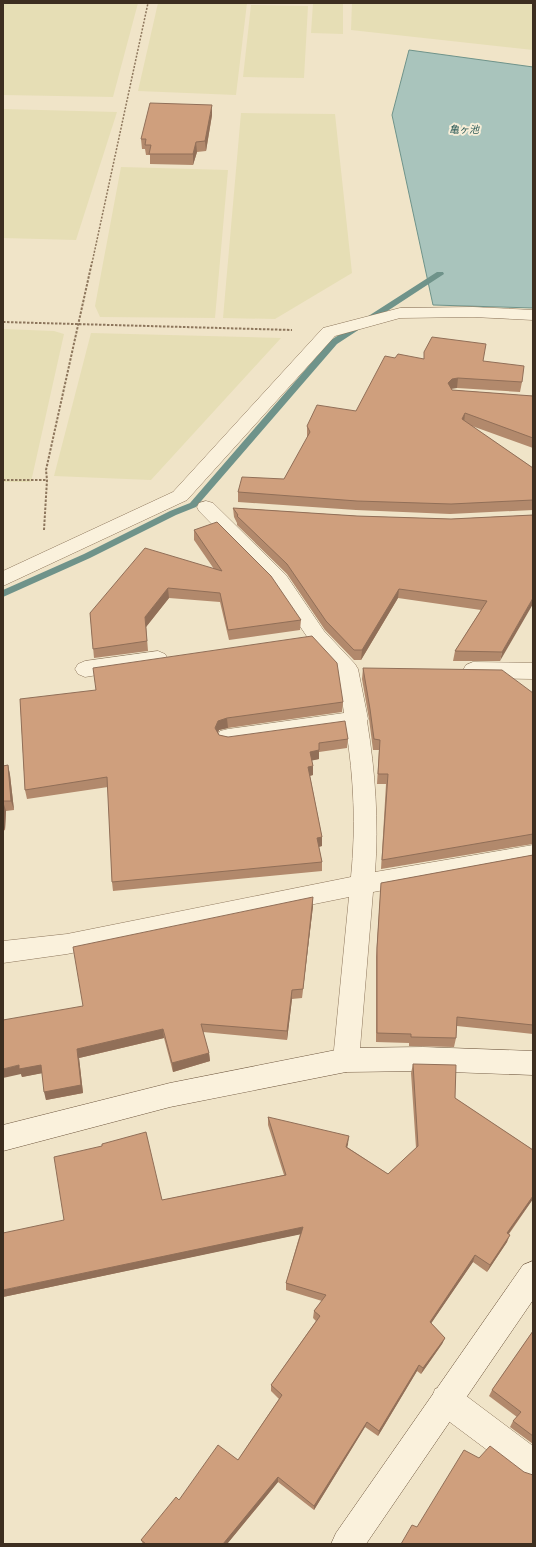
<svg xmlns="http://www.w3.org/2000/svg" width="536" height="1547" viewBox="0 0 536 1547" font-family="'Crimson Pro','Noto Sans JP',serif">
	<rect width="100%" height="100%" fill="#f0e4c8"/>
	<!-- farmland -->
	<path fill="#e6deb5" d="M 3,3 L 138,3 L 113,97 L 3,95 Z
		M 158,3 L 247,3 L 236,95 L 138,91 Z
		M 313,3 L 343,3 L 343,34 L 311,33 Z
		M 352,3 L 533,3 L 533,50 L 351,30 Z
		M 251,5 L 308,6 L 304,78 L 243,77 Z
		M 3,109 L 117,112 L 76,240 L 3,238 Z
		M 241,113 L 335,114 L 352,273 L 275,319 L 223,318 Z
		M 121,167 L 228,170 L 215,318 L 100,317 L 95,306 Z
		M 3,329 L 54,331 L 64,334 L 31,482 L 3,482 Z
		M 91,333 L 281,338 L 151,480 L 54,476 Z"/>
	<!-- water -->
	<path fill="#a9c4bc" stroke="#6f938a" d="M 409,50 L 533,67 L 533,308 L 433,305 L 392,115 Z"/>
	<g fill="none" stroke-linecap="round" stroke-linejoin="round">
		<!-- stream -->
		<path fill="#6f938a" fill-rule="evenodd" d="M 437,272 L 443,272 L 444,274 L 337,344 L 196,507 L 176,515 L 90,558 L 3,597 L 3,590 L 84,554 L 170,511 L 190,503 L 331,340 Z"/>
		<defs>
			<path id="street" d="M 473,307 L 533,310 L 533,320 L 473,317 L 400,318 L 335,336 L 187,500 L 3,586 L 3,571 L 173,492 L 323,328 L 400,308 Z
				M 206,501 L 213,503 L 286,575 L 324,631 L 355,664 L 358,669 L 368,719 L 367,721 C 375,770 379,822 375,872 L 533,845 L 533,863 L 373,892 L 359,1060 L 355,1068 L 346,1072 L 337,1068 L 333,1060 L 349,897 L 67,954 L 3,963 L 3,941 L 67,934 L 351,877 C 356,828 354,777 346,729 L 228,745 L 220,743 L 217,737 L 220,731 L 228,729 L 344,713 L 338,672 L 310,641 L 272,585 L 199,511 L 197,507 L 199,503 Z
				M 158,651 L 165,654 L 168,659 L 165,664 L 85,677 L 78,674 L 75,669 L 78,664 L 85,661 Z
				M 473,662 L 533,663 L 533,679 L 473,678 L 466,675 L 463,670 L 466,665 Z
				M 446,1385 L 457,1389 L 533,1446 L 533,1480 L 522,1476 L 435,1411 L 431,1400 L 435,1389 Z"/>
			<path id="secondary" d="M 423,1047 L 533,1051 L 533,1075 L 423,1071 L 346,1072 L 170,1107 L 3,1151 L 3,1125 L 170,1083 L 346,1048 Z
				M 533,1261 L 533,1300 L 366,1544 L 331,1544 L 336,1533 L 523,1265 Z"/>
		</defs>
		<!-- street casing -->
		<use href="#street" stroke="#8d765c" stroke-width="1"/>
		<!-- secondary casing -->
		<use href="#secondary" stroke="#6f573f" stroke-width="1"/>
		<!-- path-far1 -->
		<path stroke="#8d765c" stroke-width="1.5" stroke-dasharray="2 1.5" stroke-linecap="butt" d="M 92,263 L 148,3"/>
		<!-- path -->
		<path stroke="#8d765c" stroke-width="2" stroke-dasharray="2.5 1.5" stroke-linecap="butt" d="M 3,322 L 292,330
			M 3,480 L 47,480
			M 44,530 L 47,480 L 46,470 L 92,262"/>
		<!-- street -->
		<use href="#street" fill="#faf1dc" fill-rule="evenodd"/>
		<!-- secondary -->
		<use href="#secondary" fill="#faf1dc" fill-rule="evenodd"/>
	</g>
	<!-- wall -->
	<path fill="#b2896c" d="M 212,115 L 206,151 L 197,152 L 193,165 L 150,164 L 150,155 L 146,155 L 145,149 L 142,149 L 141,139 Z
		M 395,358 L 424,359 L 483,361 L 522,382 L 520,392 L 457,388 L 451,388 L 452,390 L 533,396 L 533,448 L 472,426 L 533,468 L 533,510 L 450,514 L 356,510 L 238,502 L 238,492 L 284,479 L 308,437 L 307,436 L 307,426 L 356,411 Z
		M 233,508 L 357,516 L 451,519 L 533,515 L 500,661 L 453,661 L 455,651 L 481,610 L 398,598 L 361,660 L 354,660 L 325,630 L 287,574 L 237,525 L 237,523 L 234,517 Z
		M 194,530 L 301,620 L 300,630 L 229,640 L 220,602 L 169,598 L 146,627 L 148,651 L 94,658 L 90,613 L 214,569 L 194,540 Z
		M 363,668 L 533,693 L 533,844 L 381,869 L 386,784 L 377,784 L 379,750 L 373,750 L 369,719 L 362,679 Z
		M 20,699 L 343,702 L 342,712 L 228,728 L 219,730 L 218,733 L 219,735 L 228,737 L 348,739 L 347,748 L 319,752 L 319,759 L 312,760 L 313,775 L 310,776 L 322,837 L 322,846 L 319,847 L 322,862 L 322,871 L 113,891 L 112,882 L 108,787 L 27,799 L 25,790 Z
		M 8,765 L 10,775 L 14,810 L 6,811 L 5,830 L 3,831 L 3,766 Z
		M 533,855 L 533,1034 L 457,1026 L 456,1038 L 454,1047 L 409,1046 L 409,1043 L 376,1042 L 376,957 L 381,883 Z
		M 313,906 L 302,998 L 292,999 L 287,1040 L 203,1032 L 209,1053 L 210,1061 L 173,1072 L 164,1038 L 79,1058 L 83,1093 L 46,1100 L 42,1073 L 22,1077 L 21,1074 L 83,1006 Z
		M 413,1064 L 455,1098 L 533,1150 L 533,1199 L 509,1234 L 507,1242 L 487,1272 L 473,1262 L 431,1323 L 445,1338 L 442,1344 L 421,1374 L 417,1371 L 378,1436 L 365,1427 L 314,1510 L 278,1482 L 227,1544 L 143,1544 L 141,1540 L 179,1500 L 238,1460 L 279,1399 L 271,1391 L 271,1385 L 316,1321 L 313,1318 L 314,1311 L 322,1301 L 286,1290 L 286,1283 L 300,1234 L 3,1297 L 162,1200 L 284,1175 L 268,1125 L 268,1117 L 348,1144 L 347,1147 L 388,1174 L 416,1148 L 411,1073 Z
		M 533,1331 L 533,1444 L 510,1427 L 513,1421 L 517,1417 L 489,1396 L 492,1390 Z"/>
	<!-- shaded-wall -->
	<path fill="#916f58" d="M 212,105 L 212,115 L 206,151 L 205,141 Z
		M 196,142 L 197,152 L 193,165 L 193,154 Z
		M 458,378 L 457,388 L 451,389 L 448,383 L 452,379 Z
		M 465,413 L 464,423 L 462,419 Z
		M 168,588 L 169,598 L 146,627 L 148,651 L 145,617 Z
		M 399,589 L 398,598 L 361,660 L 362,650 Z
		M 533,598 L 533,604 L 500,661 L 502,652 Z
		M 227,718 L 228,728 L 219,730 L 216,738 L 215,728 L 218,721 Z
		M 319,750 L 319,759 L 310,761 L 310,752 Z
		M 8,765 L 10,775 L 14,810 L 11,801 Z
		M 313,766 L 313,775 L 308,776 L 308,767 Z
		M 3,801 L 6,811 L 5,830 L 3,825 Z
		M 322,837 L 322,846 L 317,847 L 317,838 Z
		M 313,897 L 313,906 L 302,998 L 303,989 Z
		M 292,990 L 292,999 L 287,1040 L 287,1031 Z
		M 163,1029 L 164,1038 L 79,1058 L 83,1093 L 46,1100 L 44,1092 L 77,1049 Z
		M 209,1053 L 210,1061 L 173,1072 L 172,1063 Z
		M 19,1065 L 41,1065 L 43,1073 L 22,1077 L 21,1074 L 3,1078 L 3,1069 Z
		M 349,1136 L 348,1144 L 345,1155 L 346,1147 Z
		M 533,1196 L 533,1199 L 504,1240 L 507,1233 Z
		M 303,1227 L 302,1234 L 3,1297 L 3,1290 Z
		M 510,1235 L 507,1242 L 487,1272 L 490,1265 Z
		M 475,1255 L 473,1262 L 428,1328 L 430,1322 Z
		M 445,1338 L 442,1344 L 421,1374 L 423,1368 Z
		M 419,1365 L 417,1371 L 378,1436 L 379,1431 Z
		M 367,1422 L 365,1427 L 314,1510 L 314,1506 Z
		M 278,1477 L 278,1482 L 227,1544 L 223,1544 Z"/>
	<!-- building -->
	<path fill="#cf9f7d" stroke="#916f58" d="M 150,103 L 212,105 L 205,141 L 196,142 L 193,154 L 149,154 L 151,145 L 145,145 L 146,139 L 141,139 Z
		M 432,337 L 486,344 L 483,361 L 524,366 L 522,382 L 458,378 L 452,379 L 448,383 L 452,390 L 533,396 L 533,438 L 465,413 L 462,419 L 533,468 L 533,500 L 451,504 L 357,501 L 238,492 L 242,477 L 284,479 L 310,432 L 307,426 L 317,405 L 356,411 L 385,356 L 395,358 L 398,354 L 424,359 L 424,352 Z
		M 233,508 L 357,516 L 451,519 L 533,515 L 533,598 L 502,652 L 455,651 L 487,601 L 399,589 L 362,650 L 354,650 L 326,621 L 287,564 L 237,516 L 238,515 Z
		M 217,522 L 271,576 L 301,620 L 228,630 L 220,593 L 168,588 L 145,617 L 147,641 L 93,649 L 90,613 L 145,548 L 222,571 L 194,530 Z
		M 312,636 L 337,663 L 343,702 L 227,718 L 218,721 L 215,728 L 219,735 L 228,737 L 345,721 L 348,739 L 319,743 L 319,750 L 310,752 L 313,766 L 308,767 L 322,837 L 317,838 L 322,862 L 112,882 L 107,777 L 25,790 L 20,699 L 96,690 L 93,668 Z
		M 363,668 L 502,670 L 533,693 L 533,834 L 382,860 L 388,774 L 378,774 L 380,740 L 374,739 L 370,709 Z
		M 8,765 L 11,801 L 3,801 L 3,807 L 3,766 Z
		M 533,855 L 533,1025 L 457,1017 L 456,1038 L 411,1037 L 411,1034 L 377,1033 L 377,948 L 381,883 Z
		M 313,897 L 303,989 L 292,990 L 287,1031 L 201,1024 L 209,1053 L 172,1063 L 163,1029 L 77,1049 L 81,1085 L 44,1092 L 41,1065 L 19,1069 L 19,1065 L 3,1069 L 3,1020 L 83,1006 L 73,947 Z
		M 413,1064 L 456,1065 L 455,1098 L 533,1150 L 533,1196 L 507,1233 L 510,1235 L 490,1265 L 475,1255 L 430,1322 L 445,1338 L 423,1368 L 419,1365 L 379,1431 L 367,1422 L 314,1506 L 278,1477 L 223,1544 L 146,1544 L 141,1540 L 176,1497 L 179,1500 L 218,1445 L 238,1460 L 282,1395 L 271,1385 L 320,1316 L 314,1311 L 326,1295 L 286,1283 L 303,1227 L 3,1290 L 3,1233 L 64,1220 L 54,1157 L 102,1146 L 102,1144 L 146,1132 L 162,1200 L 286,1175 L 268,1117 L 349,1136 L 346,1147 L 388,1174 L 418,1146 Z
		M 533,1331 L 533,1436 L 513,1421 L 521,1412 L 492,1390 Z
		M 490,1446 L 524,1472 L 533,1475 L 533,1544 L 401,1544 L 412,1525 L 417,1527 L 464,1450 L 479,1458 Z"/>
	<g text-anchor="middle" stroke-width="4" stroke-linejoin="round" paint-order="stroke">
		<!-- far-water labels -->
		<g font-size="10" font-style="italic" fill="#2f5d5a" stroke="#f7eed8">
			<text x="464" y="133">亀ヶ池</text>
		</g>
	</g>
	<!-- border -->
	<rect width="536" height="1547" fill="none" stroke="#3d2e20" stroke-width="8"/>
</svg>
